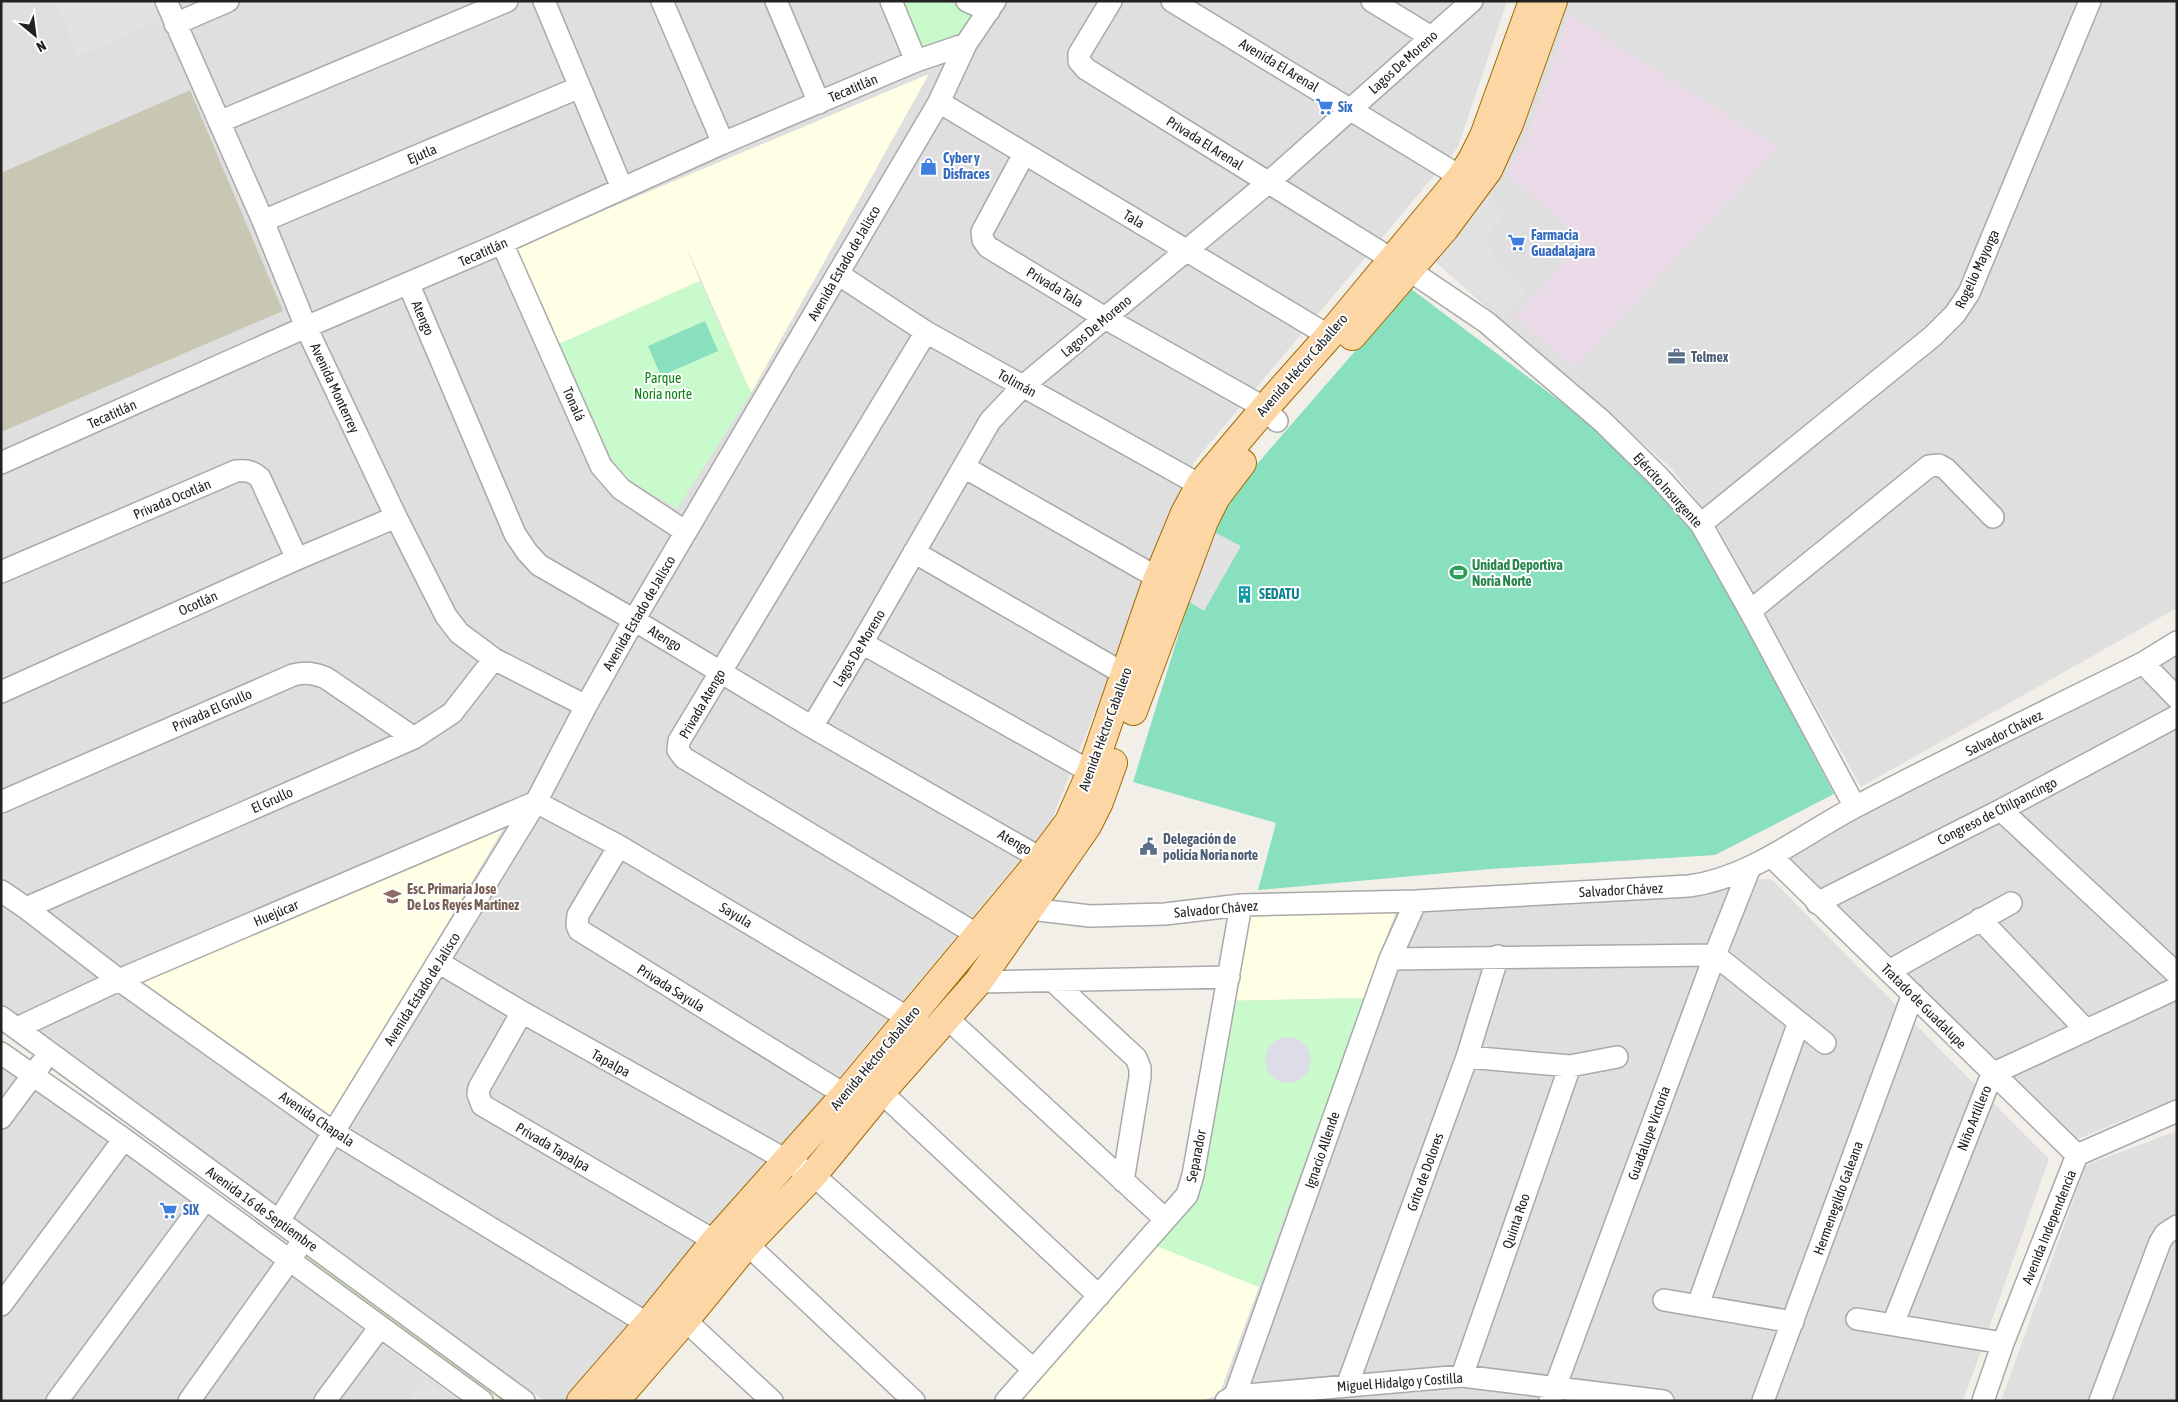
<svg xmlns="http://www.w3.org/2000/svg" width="2178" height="1402" viewBox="0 0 2178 1402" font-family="'Asap Condensed',sans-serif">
	<rect width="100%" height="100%" fill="#f2efe9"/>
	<!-- residential -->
	<path fill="#e0dfdf" d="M 1,1 L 1507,1 L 1458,147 L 1194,462 L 1051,822 L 571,1401 L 545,1401 L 1,1003 Z
		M 1555,1 L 2177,1 L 2177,608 L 1861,787 L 1717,527 L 1671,468 L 1424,252 Z
		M 2177,655 L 2177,1098 L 2068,1143 L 1782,856 Z
		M 1771,879 L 2049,1159 L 1963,1401 L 1004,1401 L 1178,1193 L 1242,895 Z
		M 1,1061 L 460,1401 L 1,1401 Z
		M 2177,1131 L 2177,1401 L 2001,1401 L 2086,1165 Z"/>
	<!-- industrial -->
	<path fill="#ebdbe8" d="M 1569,15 L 1778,147 L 1575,368 L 1514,317 L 1539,291 L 1583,239 L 1507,174 L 1527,139 Z"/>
	<!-- education -->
	<path fill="#ffffe5" d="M 929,74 L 751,393 L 683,239 L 700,281 L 559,344 L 515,248 Z
		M 510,817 L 333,1117 L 137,978 Z
		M 1398,906 L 1364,998 L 1226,1001 L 1242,916 Z
		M 1152,1244 L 1259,1287 L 1219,1395 L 1201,1401 L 1014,1401 Z"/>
	<!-- construction -->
	<path fill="#c7c7b4" d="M 190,90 L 283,311 L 1,432 L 1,173 Z"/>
	<!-- grass -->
	<path fill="#cdebb0" d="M 307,1254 L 518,1401 L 502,1401 L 304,1258 Z"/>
	<!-- park -->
	<path fill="#c8facc" d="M 899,1 L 946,1 L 974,13 L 956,41 L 920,52 Z
		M 700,281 L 751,393 L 677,509 L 618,473 L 559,344 Z
		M 1365,998 L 1259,1287 L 1152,1244 L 1192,1198 L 1226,1001 Z"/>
	<!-- pitch -->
	<path fill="#88e0be" d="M 1410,288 L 1597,429 L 1691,521 L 1834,794 L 1715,855 L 1490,869 L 1258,890 L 1276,823 L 1133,782 L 1217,510 Z
		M 705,321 L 718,351 L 661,376 L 648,346 Z"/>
	<!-- parking -->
	<path fill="#e2e2e2" d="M 54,1 L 154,1 L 162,19 L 79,56 Z
		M 1488,194 L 1507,212 L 1487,235 L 1492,255 L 1528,290 L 1504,318 L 1434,257 Z
		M 1214,532 L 1241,546 L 1204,611 L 1185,599 Z
		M 424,1379 L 452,1401 L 409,1401 Z"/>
	<!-- plaza -->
	<path fill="#dddde8" d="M1265 1060a23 23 0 1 1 46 0a23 23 0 1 1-46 0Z"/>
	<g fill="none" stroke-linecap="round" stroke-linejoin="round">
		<defs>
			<path id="minor" d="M 166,1 L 263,221 L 306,327 L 396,517 L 446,616 L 459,633 L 494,659 L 586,706
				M 544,1 L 622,188
				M 662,1 L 723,143
				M 776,1 L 819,103
				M 891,1 L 916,61
				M 967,1 L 989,11
				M 1111,1 L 1079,54 L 1079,61 L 1086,69 L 1409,270 L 1486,322 L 1602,421 L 1659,477 L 1701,524 L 1750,611 L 1855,807
				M 1172,1 L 1461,177
				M 1372,1 L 1431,37
				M 175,24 L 228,1
				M 939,102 L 1329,336
				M 219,122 L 507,1
				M 1024,154 L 982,232 L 983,240 L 988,247 L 1105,318 L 1265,408 L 1277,421
				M 263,221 L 580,87
				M 502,243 L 601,466 L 621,489 L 686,532
				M 838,274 L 926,332 L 1200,485
				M 409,285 L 515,534 L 527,552 L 539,565 L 634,620 L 812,727 L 1054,866
				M 926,332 L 679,741 L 678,750 L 684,758 L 991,943
				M 1,463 L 306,327 L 502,243 L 723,143 L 916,61 L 966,44
				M 964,467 L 1158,578 L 1171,584
				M 1701,524 L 1933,336 L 1955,314 L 1969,293 L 2090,1
				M 914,552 L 1126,675
				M 1,572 L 236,471 C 247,470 252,471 260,478 L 297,559
				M 1750,611 L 1929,466 L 1939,465 L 1946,469 L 1993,517
				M 862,643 L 1091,772 L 1105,776
				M 2143,663 L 2177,698
				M 1,692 L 297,559 L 396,517
				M 812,727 L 862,643 L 990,421 L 1023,386 L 1269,182 L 1472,1
				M 1,802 L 293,675 C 306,672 314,673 326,678 L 414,738
				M 2001,810 L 2177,974
				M 619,846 L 578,915 L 577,925 L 579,930 L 845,1095
				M 1771,856 L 2077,1155
				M 1,891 L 26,908 L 119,980 L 333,1132 L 648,1324
				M 1018,903 L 1030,909 L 1090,916 L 1165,914 L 1241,905 L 1416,901 L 1689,886 C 1750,878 1802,835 1855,807 C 1950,757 2047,711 2143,663 L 2177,642
				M 1817,903 L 2001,810 L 2177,716
				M 26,908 L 414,738 L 452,713 L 494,659
				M 1980,919 L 2086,1030
				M 1390,959 L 1715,955 L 1825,1043
				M 438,962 L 522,1012 L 813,1175 L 1033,1369
				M 1889,971 L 2011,903
				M 1053,981 L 1136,1058 L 1140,1068 L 1140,1077 L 1123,1181
				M 978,982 L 1229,977
				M 522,1012 L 479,1088 L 478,1094 L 482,1105 L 715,1241
				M 1,1017 L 524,1401
				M 947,1018 L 1165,1219
				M 17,1028 L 119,980 L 536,802 L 619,846 L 922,1026
				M 1,1053 L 124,1139 L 482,1401
				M 1467,1057 L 1570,1066 L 1617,1057
				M 881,1092 L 1099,1296
				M 1,1118 L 41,1064
				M 279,1221 L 536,802 L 586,706 L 634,620 L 939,102 L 966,44 L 995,1
				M 747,1244 L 914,1401
				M 1664,1300 L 1793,1322
				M 1,1305 L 124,1139
				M 1698,1305 L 1799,1022
				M 1857,1319 L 2003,1343
				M 685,1320 L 772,1401
				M 1893,1324 L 1992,1074 L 2177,988
				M 1462,1376 L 1570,1066
				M 1347,1386 L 1467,1057 L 1498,956
				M 57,1401 L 206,1199
				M 189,1401 L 298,1248
				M 325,1401 L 380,1327
				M 1006,1401 L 1187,1195 L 1193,1175 L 1241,905
				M 1226,1401 L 1235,1396 L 1462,1376 L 1663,1401
				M 1233,1401 L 1390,959 L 1416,901
				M 1550,1401 L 1715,955 L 1750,867
				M 1763,1401 L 1913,994
				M 1983,1401 L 2003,1343 L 2077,1155 L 2177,1111
				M 2100,1401 L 2160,1242 L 2165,1234 L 2177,1226"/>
			<path id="major" d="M 1352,336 L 1445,228 L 1488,170 L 1509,124 L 1553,1
				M 1133,711 L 1204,521 L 1216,497 L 1242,463
				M 581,1401 L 648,1324 L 715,1241 L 845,1095 L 1042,858 L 1069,822 L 1091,772 L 1158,578 L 1185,513 L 1200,485 L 1265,408 L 1329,336 L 1461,177 L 1472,160 L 1484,136 L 1533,1
				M 615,1401 L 685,1320 L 747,1244 L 813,1175 L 881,1092 L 978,982 L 1087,826 L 1099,802 L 1113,763"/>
		</defs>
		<!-- minor casing -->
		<use href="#minor" stroke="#a9a9a9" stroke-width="24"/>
		<!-- major casing -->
		<use href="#major" stroke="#a06b00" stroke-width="30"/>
		<!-- minor -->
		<use href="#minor" stroke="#fff" stroke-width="21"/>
		<!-- major -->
		<use href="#major" stroke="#fcd6a4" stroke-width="28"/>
	</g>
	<!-- icons -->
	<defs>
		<symbol id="supermarket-bare" viewBox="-9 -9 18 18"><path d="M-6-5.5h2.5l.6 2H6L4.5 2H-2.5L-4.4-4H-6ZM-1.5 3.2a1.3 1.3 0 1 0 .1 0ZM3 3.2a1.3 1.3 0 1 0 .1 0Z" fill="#3f7fe0" stroke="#fff" stroke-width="2.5" paint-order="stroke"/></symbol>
		<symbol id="shop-bare" viewBox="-9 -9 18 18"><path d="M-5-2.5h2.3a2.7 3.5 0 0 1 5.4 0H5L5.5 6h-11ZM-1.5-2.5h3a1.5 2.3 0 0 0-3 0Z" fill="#3f7fe0" stroke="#fff" stroke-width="2.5" paint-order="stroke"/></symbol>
		<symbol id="office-bare" viewBox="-9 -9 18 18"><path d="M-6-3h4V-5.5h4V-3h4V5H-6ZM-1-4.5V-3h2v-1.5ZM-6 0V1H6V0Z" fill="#5c6f8a" stroke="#fff" stroke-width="2.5" paint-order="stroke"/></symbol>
		<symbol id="stadium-bare" viewBox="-9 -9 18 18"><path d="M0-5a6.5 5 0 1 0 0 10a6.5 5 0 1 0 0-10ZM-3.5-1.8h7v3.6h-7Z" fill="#2e9e5b" stroke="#fff" stroke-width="2.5" paint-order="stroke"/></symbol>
		<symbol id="building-bare" viewBox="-9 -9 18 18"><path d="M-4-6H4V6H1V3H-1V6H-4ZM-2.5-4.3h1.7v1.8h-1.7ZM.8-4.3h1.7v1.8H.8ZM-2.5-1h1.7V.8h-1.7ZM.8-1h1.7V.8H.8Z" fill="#0f9aa8" stroke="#fff" stroke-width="2.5" paint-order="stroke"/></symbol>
		<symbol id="civic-bare" viewBox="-9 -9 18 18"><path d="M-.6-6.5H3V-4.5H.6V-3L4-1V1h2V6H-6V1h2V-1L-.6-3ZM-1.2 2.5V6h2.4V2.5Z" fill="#5c6f8a" stroke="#fff" stroke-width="2.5" paint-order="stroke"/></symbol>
		<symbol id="school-bare" viewBox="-9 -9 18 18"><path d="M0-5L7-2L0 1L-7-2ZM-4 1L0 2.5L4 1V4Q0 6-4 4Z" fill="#8d6e63" stroke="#fff" stroke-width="2.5" paint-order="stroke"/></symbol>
	</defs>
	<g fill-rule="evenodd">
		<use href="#supermarket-bare" x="1312" y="94" width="25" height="25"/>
		<use href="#shop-bare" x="916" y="154" width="25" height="25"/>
		<use href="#supermarket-bare" x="1504" y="230" width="25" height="25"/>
		<use href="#office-bare" x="1664" y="344" width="25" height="25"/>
		<use href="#stadium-bare" x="1446" y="560" width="25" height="25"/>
		<use href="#building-bare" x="1232" y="582" width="25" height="25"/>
		<use href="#civic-bare" x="1136" y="834" width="25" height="25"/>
		<use href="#school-bare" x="380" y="884" width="25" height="25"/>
		<use href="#supermarket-bare" x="156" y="1198" width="25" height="25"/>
	</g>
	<g text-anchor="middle" stroke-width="4" stroke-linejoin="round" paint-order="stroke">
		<!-- street labels -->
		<g font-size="14" fill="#222" stroke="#fff">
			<text transform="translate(1403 62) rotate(-42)" y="5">Lagos De Moreno</text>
			<text transform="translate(1279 65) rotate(31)" y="5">Avenida El Arenal</text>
			<text transform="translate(853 88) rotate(-23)" y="5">Tecatitlán</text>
			<text transform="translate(1205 143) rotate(32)" y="5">Privada El Arenal</text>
			<text transform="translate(422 154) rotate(-23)" y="5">Ejutla</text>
			<text transform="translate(1134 219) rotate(30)" y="5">Tala</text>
			<text transform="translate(483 252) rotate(-24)" y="5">Tecatitlán</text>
			<text transform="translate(844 263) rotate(-60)" y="5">Avenida Estado de Jalisco</text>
			<text transform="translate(1977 269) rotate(-65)" y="5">Rogelio Mayorga</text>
			<text transform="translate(1055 287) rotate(31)" y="5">Privada Tala</text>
			<text transform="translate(423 318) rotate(67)" y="5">Atengo</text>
			<text transform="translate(1096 326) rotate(-40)" y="5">Lagos De Moreno</text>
			<text transform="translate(1302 365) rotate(-49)" y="5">Avenida Héctor Caballero</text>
			<text transform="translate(1017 383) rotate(29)" y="5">Tolimán</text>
			<text transform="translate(335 388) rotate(65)" y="5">Avenida Monterrey</text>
			<text transform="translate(574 404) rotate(66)" y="5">Tonalá</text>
			<text transform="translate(112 414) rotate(-24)" y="5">Tecatitlán</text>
			<text transform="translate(1668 490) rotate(48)" y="5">Ejército Insurgente</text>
			<text transform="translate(172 499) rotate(-23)" y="5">Privada Ocotlán</text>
			<text transform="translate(198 603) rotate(-24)" y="5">Ocotlán</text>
			<text transform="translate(639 613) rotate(-60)" y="5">Avenida Estado de Jalisco</text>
			<text transform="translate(665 638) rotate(31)" y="5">Atengo</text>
			<text transform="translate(859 648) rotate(-59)" y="5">Lagos De Moreno</text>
			<text transform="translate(702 704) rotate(-60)" y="5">Privada Atengo</text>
			<text transform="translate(212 710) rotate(-24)" y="5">Privada El Grullo</text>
			<text transform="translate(1105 729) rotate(-70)" y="5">Avenida Héctor Caballero</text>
			<text transform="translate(2004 733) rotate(-27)" y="5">Salvador Chávez</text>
			<text transform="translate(272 800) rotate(-24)" y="5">El Grullo</text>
			<text transform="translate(1997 811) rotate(-27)" y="5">Congreso de Chilpancingo</text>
			<text transform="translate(1015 842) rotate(30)" y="5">Atengo</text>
			<text transform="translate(1621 890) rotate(-3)" y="5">Salvador Chávez</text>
			<text transform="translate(1216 909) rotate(-5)" y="5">Salvador Chávez</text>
			<text transform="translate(276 913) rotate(-23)" y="5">Huejúcar</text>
			<text transform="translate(736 915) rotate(31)" y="5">Sayula</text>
			<text transform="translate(671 988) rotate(32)" y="5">Privada Sayula</text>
			<text transform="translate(422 989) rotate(-58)" y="5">Avenida Estado de Jalisco</text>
			<text transform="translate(1924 1006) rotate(45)" y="5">Tratado de Guadalupe</text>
			<text transform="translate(875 1058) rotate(-50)" y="5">Avenida Héctor Caballero</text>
			<text transform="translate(611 1063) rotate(29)" y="5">Tapalpa</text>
			<text transform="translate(1974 1118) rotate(-68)" y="5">Niño Artillero</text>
			<text transform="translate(317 1119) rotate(34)" y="5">Avenida Chapala</text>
			<text transform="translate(1649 1133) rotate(-70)" y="5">Guadalupe Victoria</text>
			<text transform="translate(553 1147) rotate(30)" y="5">Privada Tapalpa</text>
			<text transform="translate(1322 1150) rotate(-71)" y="5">Ignacio Allende</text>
			<text transform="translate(1196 1156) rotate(-79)" y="5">Separador</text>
			<text transform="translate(1425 1172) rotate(-70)" y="5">Grito de Dolores</text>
			<text transform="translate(1838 1198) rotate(-70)" y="5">Hermenegildo Galeana</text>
			<text transform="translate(262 1209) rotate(36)" y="5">Avenida 16 de Septiembre</text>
			<text transform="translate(1516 1221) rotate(-71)" y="5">Quinta Roo</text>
			<text transform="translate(2049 1227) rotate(-68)" y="5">Avenida Independencia</text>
			<text transform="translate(1400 1382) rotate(-4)" y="5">Miguel Hidalgo y Costilla</text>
		</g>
		<!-- shop labels -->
		<g font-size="14" font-weight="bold" fill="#366cbe" stroke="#fff" text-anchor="start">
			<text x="1338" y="112">Six</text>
			<text x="943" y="163">Cyber y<tspan x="943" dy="16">Disfraces</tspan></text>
			<text x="1531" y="240">Farmacia<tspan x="1531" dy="16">Guadalajara</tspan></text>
			<text x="183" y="1215">SIX</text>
		</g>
		<!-- service labels -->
		<g font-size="14" font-weight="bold" fill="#4e5e75" stroke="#fff" text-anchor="start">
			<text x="1691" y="362">Telmex</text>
			<text x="1163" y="844">Delegación de<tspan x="1163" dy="16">policía Noria norte</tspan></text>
		</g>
		<!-- park labels -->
		<g font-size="14" fill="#0c8416" stroke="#fff">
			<text x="663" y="383">Parque<tspan x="663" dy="16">Noria norte</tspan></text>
		</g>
		<!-- leisure labels -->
		<g font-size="14" font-weight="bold" fill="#27864d" stroke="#fff" text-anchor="start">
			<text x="1472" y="570">Unidad Deportiva<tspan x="1472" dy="16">Noria Norte</tspan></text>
		</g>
		<!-- culture labels -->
		<g font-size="14" font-weight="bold" fill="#0d838f" stroke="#fff" text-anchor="start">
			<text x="1259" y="599">SEDATU</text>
		</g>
		<!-- education labels -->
		<g font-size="14" font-weight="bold" fill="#785e54" stroke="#fff" text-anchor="start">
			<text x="407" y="894">Esc. Primaria Jose<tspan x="407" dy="16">De Los Reyes Martinez</tspan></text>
		</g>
	</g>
	<!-- border -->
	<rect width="2178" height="1402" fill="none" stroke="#222222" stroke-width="5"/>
	<!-- north arrow -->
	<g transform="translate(35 35) rotate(151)" stroke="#ffffff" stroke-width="4" paint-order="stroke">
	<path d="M0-4L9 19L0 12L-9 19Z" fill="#222222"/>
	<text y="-8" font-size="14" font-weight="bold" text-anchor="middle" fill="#222222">N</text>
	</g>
</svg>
